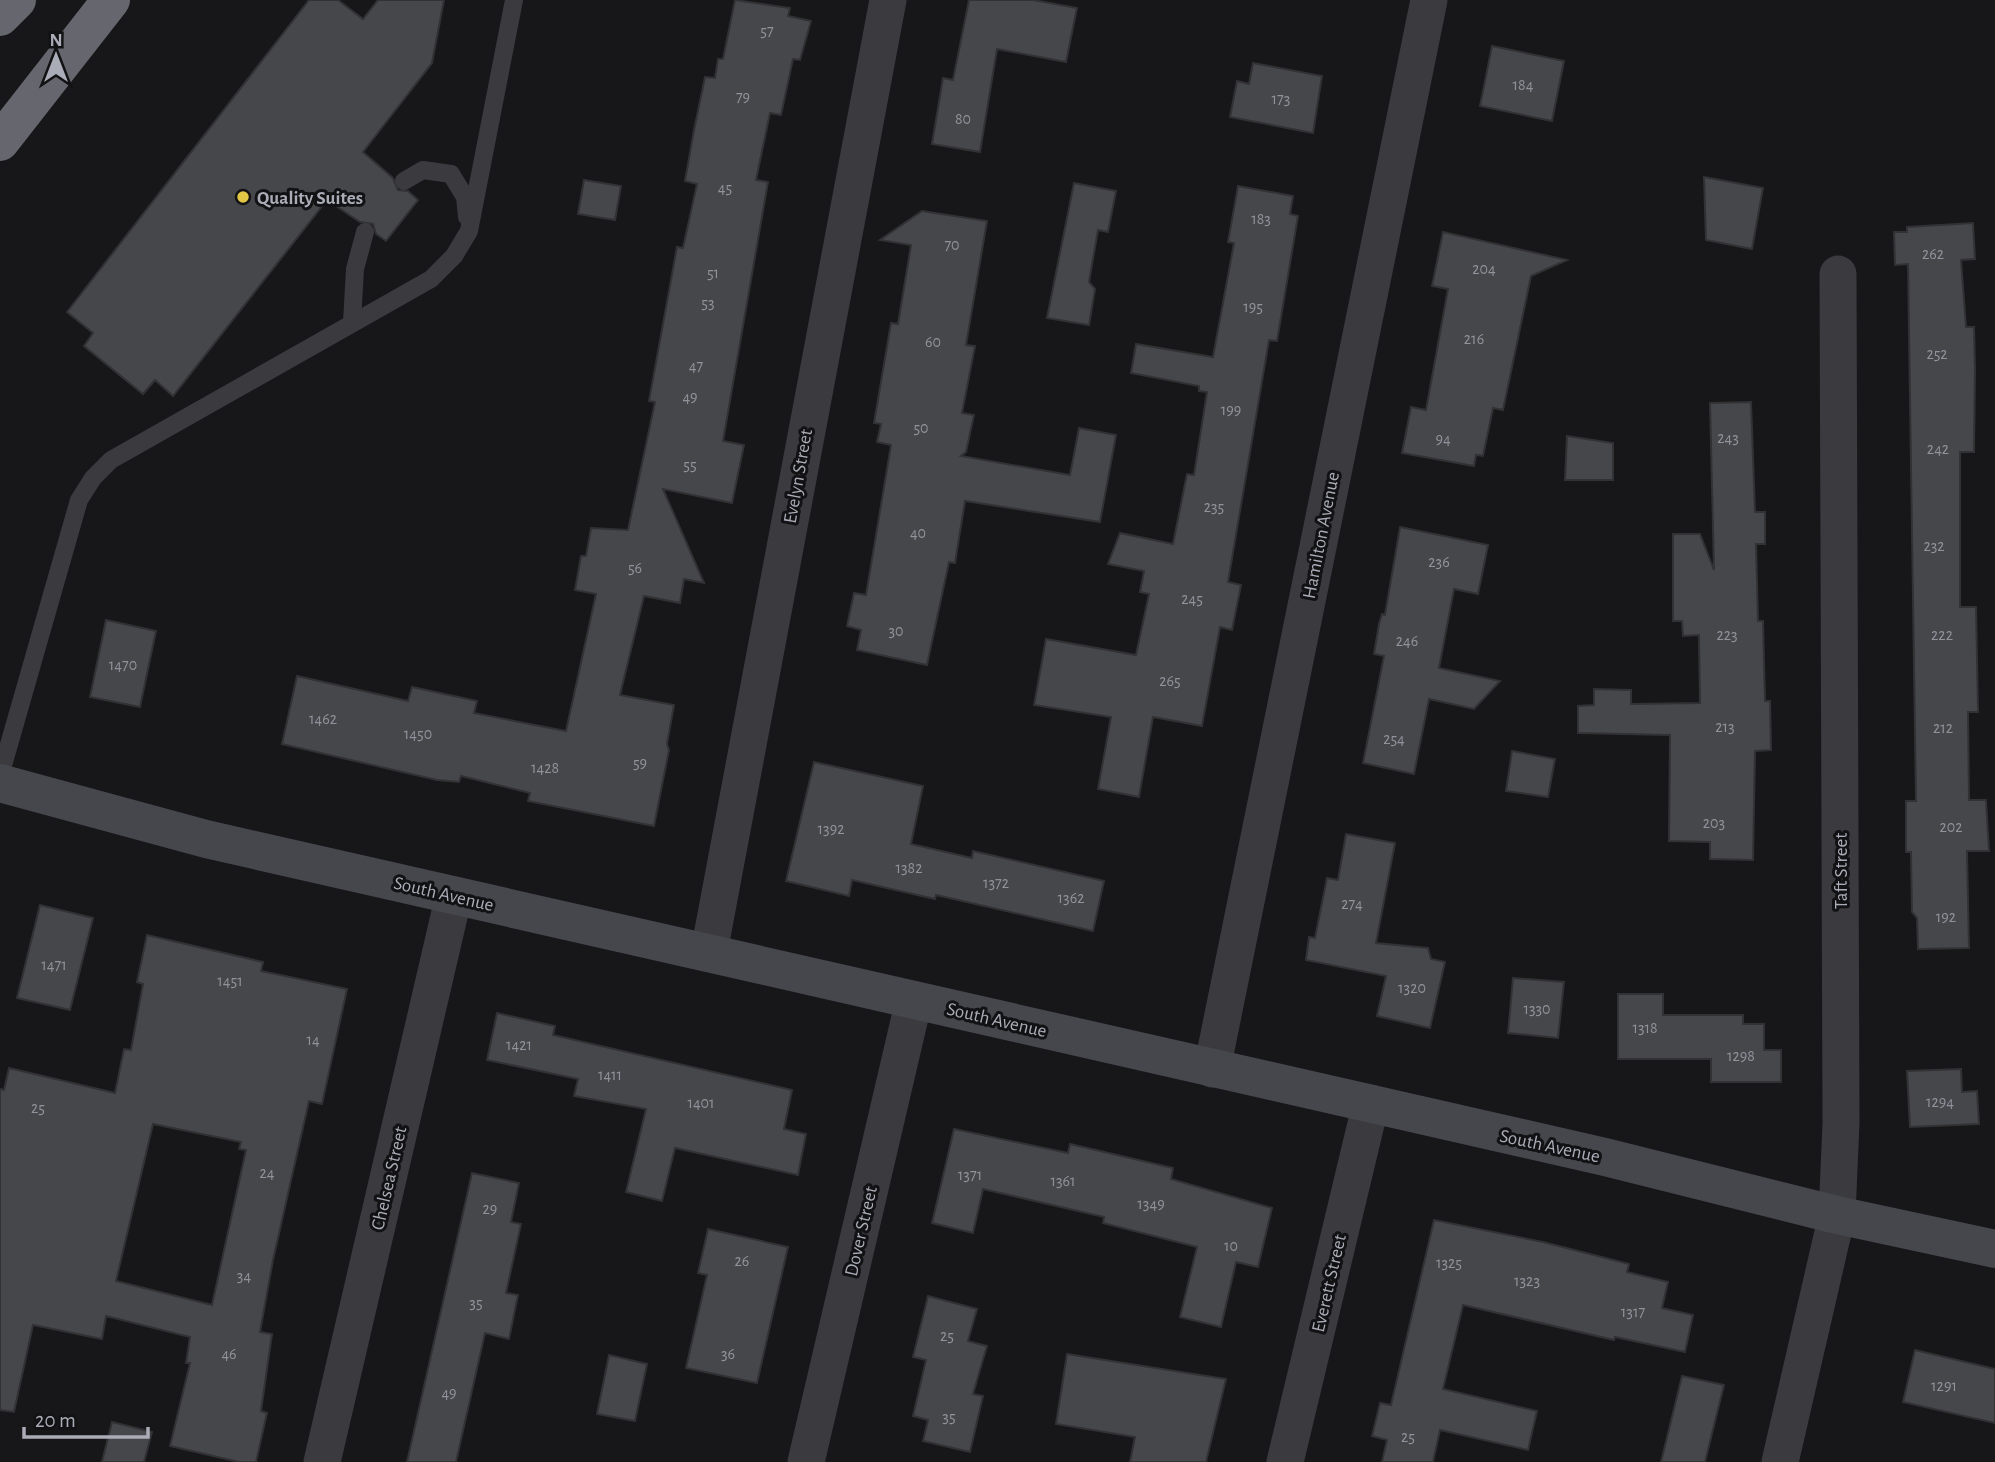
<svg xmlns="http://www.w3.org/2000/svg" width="1995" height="1462" viewBox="0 0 1995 1462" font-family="'Alegreya Sans',sans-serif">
	<rect width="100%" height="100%" fill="#171719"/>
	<!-- building -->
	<path fill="#46474b" stroke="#323134" stroke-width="2" fill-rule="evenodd" d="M 309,0 L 338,0 L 363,19 L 378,0 L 444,0 L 432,63 L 363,152 L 393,178 L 398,190 L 408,191 L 418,200 L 386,241 L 376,234 L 373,224 L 360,222 L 327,200 L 173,396 L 155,380 L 143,394 L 84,346 L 93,333 L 67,312 Z
		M 735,0 L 790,8 L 788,16 L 811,21 L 800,60 L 793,59 L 781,115 L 770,113 L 756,180 L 768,182 L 723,441 L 744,445 L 732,503 L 663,489 L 704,583 L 684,579 L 680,603 L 644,596 L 620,695 L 674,705 L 667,744 L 669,750 L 654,826 L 528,801 L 530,793 L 461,776 L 459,782 L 437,780 L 282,744 L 297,676 L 408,701 L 412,687 L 477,701 L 474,713 L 566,731 L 596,594 L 575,590 L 581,556 L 586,556 L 591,528 L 628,530 L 655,402 L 649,401 L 677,247 L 683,248 L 697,184 L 685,181 L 694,130 L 705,77 L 715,78 L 718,59 L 723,59 Z
		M 969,0 L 1033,0 L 1077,8 L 1066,62 L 997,49 L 980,152 L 932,144 L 943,78 L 953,80 Z
		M 1492,46 L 1564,61 L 1552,121 L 1480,106 Z
		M 1253,63 L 1322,76 L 1313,133 L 1230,117 L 1237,81 L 1249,84 Z
		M 1704,177 L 1763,188 L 1752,249 L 1706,240 Z
		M 584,180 L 621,186 L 615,220 L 578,214 Z
		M 1074,183 L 1116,191 L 1108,232 L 1098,230 L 1089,282 L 1095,289 L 1089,325 L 1047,318 Z
		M 1238,186 L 1293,196 L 1290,214 L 1298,216 L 1277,341 L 1269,340 L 1228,582 L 1241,585 L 1232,630 L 1220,627 L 1202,726 L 1153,717 L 1139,797 L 1098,789 L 1111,717 L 1034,705 L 1046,639 L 1136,655 L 1149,594 L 1140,592 L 1144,571 L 1108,564 L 1120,533 L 1173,544 L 1187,474 L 1194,475 L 1207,392 L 1199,391 L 1199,386 L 1131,373 L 1136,344 L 1213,357 L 1234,243 L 1228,242 Z
		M 922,211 L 987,221 L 966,345 L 975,346 L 962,413 L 974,415 L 966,452 L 961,456 L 1070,475 L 1079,428 L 1116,435 L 1100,522 L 965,501 L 955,563 L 949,562 L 927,665 L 857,650 L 861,630 L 847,626 L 854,593 L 866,595 L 891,445 L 877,442 L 881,424 L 874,423 L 891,323 L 898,324 L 911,245 L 880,240 Z
		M 1973,223 L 1975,259 L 1961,260 L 1966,327 L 1974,327 L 1975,369 L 1974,452 L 1960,452 L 1960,607 L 1976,607 L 1978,712 L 1968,712 L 1969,800 L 1986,800 L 1989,851 L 1967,851 L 1969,948 L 1918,949 L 1917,918 L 1912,912 L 1911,852 L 1906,852 L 1906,801 L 1916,801 L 1908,264 L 1895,265 L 1894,232 L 1907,232 L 1907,227 Z
		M 1443,232 L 1567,260 L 1531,276 L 1503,410 L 1493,408 L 1483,456 L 1476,455 L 1474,466 L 1402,453 L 1411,407 L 1426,410 L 1448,289 L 1432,286 Z
		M 1751,402 L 1755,512 L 1765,512 L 1765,544 L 1756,544 L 1758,621 L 1763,621 L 1765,701 L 1770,701 L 1771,750 L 1755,751 L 1753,860 L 1710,859 L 1710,842 L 1669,841 L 1670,735 L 1578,733 L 1578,706 L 1594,705 L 1594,689 L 1631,690 L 1631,704 L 1700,703 L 1699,635 L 1683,636 L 1682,621 L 1673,621 L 1673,534 L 1700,534 L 1714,570 L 1710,403 Z
		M 1567,436 L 1613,443 L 1613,480 L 1565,480 Z
		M 1400,527 L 1488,545 L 1478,594 L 1454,589 L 1439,668 L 1500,681 L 1474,709 L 1429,699 L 1414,774 L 1363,763 L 1384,656 L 1374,654 L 1379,624 L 1382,614 L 1385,615 Z
		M 106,620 L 156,631 L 140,707 L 90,697 Z
		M 1512,751 L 1555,759 L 1548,797 L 1506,791 Z
		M 814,762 L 923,786 L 911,844 L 972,858 L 973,851 L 1104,881 L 1093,931 L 936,895 L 935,899 L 852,880 L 849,896 L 786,881 Z
		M 1346,834 L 1395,843 L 1376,943 L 1428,948 L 1431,959 L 1445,962 L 1430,1028 L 1377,1016 L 1386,976 L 1306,960 L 1309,937 L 1315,938 L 1327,878 L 1338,880 Z
		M 40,905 L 93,918 L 70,1010 L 17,998 Z
		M 147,935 L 263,962 L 261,971 L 347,989 L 322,1104 L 309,1101 L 273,1260 L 260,1332 L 272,1334 L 261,1411 L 267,1413 L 256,1462 L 239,1462 L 170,1446 L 190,1363 L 186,1363 L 190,1337 L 106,1316 L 102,1339 L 33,1325 L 14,1412 L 0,1410 L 0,1089 L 4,1090 L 9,1068 L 115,1093 L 124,1049 L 131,1050 L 143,984 L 137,982 ZM 153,1124 L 241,1142 L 239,1149 L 246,1150 L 212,1305 L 116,1281 Z
		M 1513,978 L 1564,982 L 1558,1038 L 1508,1033 Z
		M 1618,994 L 1663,994 L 1663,1015 L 1743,1015 L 1743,1024 L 1764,1024 L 1764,1050 L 1781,1050 L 1781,1082 L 1711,1082 L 1711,1059 L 1618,1059 Z
		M 497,1013 L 555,1026 L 553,1035 L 792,1090 L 784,1129 L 806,1134 L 798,1175 L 675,1148 L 662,1201 L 626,1192 L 646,1109 L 574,1096 L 578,1079 L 487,1060 Z
		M 1961,1069 L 1962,1092 L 1977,1091 L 1979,1124 L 1910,1127 L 1907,1071 Z
		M 954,1129 L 1068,1153 L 1070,1144 L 1173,1168 L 1171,1179 L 1272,1208 L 1258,1267 L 1236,1262 L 1221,1327 L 1180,1317 L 1197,1247 L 1103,1223 L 1104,1217 L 983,1189 L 973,1233 L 932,1223 Z
		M 472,1173 L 519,1183 L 511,1222 L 521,1224 L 506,1293 L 518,1295 L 509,1339 L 485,1333 L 456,1462 L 407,1462 Z
		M 1434,1220 L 1543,1242 L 1629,1264 L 1627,1272 L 1668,1282 L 1662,1308 L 1693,1315 L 1685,1352 L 1615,1337 L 1614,1340 L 1463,1305 L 1443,1389 L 1537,1411 L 1528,1450 L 1440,1430 L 1433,1462 L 1382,1462 L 1387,1440 L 1372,1436 L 1380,1403 L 1391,1405 Z
		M 708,1229 L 788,1247 L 757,1383 L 686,1368 L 707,1275 L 698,1273 Z
		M 928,1296 L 977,1309 L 968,1341 L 987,1346 L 973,1394 L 983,1396 L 970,1452 L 923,1441 L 928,1420 L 913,1416 L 926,1360 L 913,1357 Z
		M 1915,1350 L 1995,1369 L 1995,1423 L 1903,1402 Z
		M 1067,1354 L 1226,1379 L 1206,1462 L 1130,1462 L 1135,1437 L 1056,1424 Z
		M 609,1355 L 647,1364 L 635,1421 L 597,1414 Z
		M 1682,1376 L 1724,1385 L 1705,1462 L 1661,1462 Z
		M 112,1422 L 152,1432 L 144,1462 L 102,1462 Z"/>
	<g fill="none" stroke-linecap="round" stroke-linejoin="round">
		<!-- service -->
		<path stroke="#3a3a3f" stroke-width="18" d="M 404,181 L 423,170 L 451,174 L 465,197 L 467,217
			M 352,322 L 355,269 L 365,232
			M 0,776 L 79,500 L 93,478 L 111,460 L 431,279 L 454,256 L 469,231 L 514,0"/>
		<!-- minor -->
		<path stroke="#3a3a3f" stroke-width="37" d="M 709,952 L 888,0
			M 1212,1069 L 1429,0
			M 322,1462 L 454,895
			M 806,1462 L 914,1000
			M 1285,1462 L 1371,1103
			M 1780,1462 L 1837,1215 L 1841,1123 L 1838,274"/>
		<!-- secondary -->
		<path stroke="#46474d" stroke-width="38" d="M 0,783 L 206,839 L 1605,1157 L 1837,1215 L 1995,1249"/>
		<!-- motorway -->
		<path stroke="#65666e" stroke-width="38" d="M 0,17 L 17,0
			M 0,142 L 111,0"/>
	</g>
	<!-- markers -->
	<circle fill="#e1c746" stroke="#121214" stroke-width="2.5" cx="243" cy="197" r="7"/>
	<g text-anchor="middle" stroke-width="6" stroke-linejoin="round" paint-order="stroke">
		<!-- number labels -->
		<g font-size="16" fill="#91939c">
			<text x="767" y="36">57</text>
			<text x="1523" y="90">184</text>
			<text x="743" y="102">79</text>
			<text x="1281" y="104">173</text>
			<text x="963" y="124">80</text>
			<text x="725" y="193">45</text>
			<text x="1261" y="224">183</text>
			<text x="952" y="250">70</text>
			<text x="1933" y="259">262</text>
			<text x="1484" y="274">204</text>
			<text x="713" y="278">51</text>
			<text x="708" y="308">53</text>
			<text x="1253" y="312">195</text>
			<text x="1474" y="344">216</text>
			<text x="933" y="347">60</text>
			<text x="1937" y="359">252</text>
			<text x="696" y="371">47</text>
			<text x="690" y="402">49</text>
			<text x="1231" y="415">199</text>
			<text x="921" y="433">50</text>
			<text x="1728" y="443">243</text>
			<text x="1443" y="444">94</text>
			<text x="1938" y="454">242</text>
			<text x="690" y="470">55</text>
			<text x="1214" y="512">235</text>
			<text x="918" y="538">40</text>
			<text x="1934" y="551">232</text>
			<text x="1439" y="567">236</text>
			<text x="635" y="573">56</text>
			<text x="1192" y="604">245</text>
			<text x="896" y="636">30</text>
			<text x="1727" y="640">223</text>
			<text x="1942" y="640">222</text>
			<text x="1407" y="646">246</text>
			<text x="123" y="670">1470</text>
			<text x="1170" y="686">265</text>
			<text x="323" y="724">1462</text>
			<text x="1725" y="732">213</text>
			<text x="1943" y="733">212</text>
			<text x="418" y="739">1450</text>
			<text x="1394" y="744">254</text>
			<text x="640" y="768">59</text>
			<text x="545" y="773">1428</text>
			<text x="1714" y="828">203</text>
			<text x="1951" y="832">202</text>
			<text x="831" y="834">1392</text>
			<text x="909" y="873">1382</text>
			<text x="996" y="888">1372</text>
			<text x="1071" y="903">1362</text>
			<text x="1352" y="909">274</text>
			<text x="1946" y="922">192</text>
			<text x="54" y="970">1471</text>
			<text x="230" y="986">1451</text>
			<text x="1412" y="993">1320</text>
			<text x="1537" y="1014">1330</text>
			<text x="1645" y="1033">1318</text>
			<text x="313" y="1045">14</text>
			<text x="519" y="1050">1421</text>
			<text x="1741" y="1061">1298</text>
			<text x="610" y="1080">1411</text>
			<text x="1940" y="1107">1294</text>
			<text x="701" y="1108">1401</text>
			<text x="38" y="1113">25</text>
			<text x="267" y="1178">24</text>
			<text x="970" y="1180">1371</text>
			<text x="1063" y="1186">1361</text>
			<text x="1151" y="1209">1349</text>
			<text x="490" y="1214">29</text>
			<text x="1231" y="1251">10</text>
			<text x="742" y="1266">26</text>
			<text x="1449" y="1268">1325</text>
			<text x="244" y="1281">34</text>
			<text x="1527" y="1286">1323</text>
			<text x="476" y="1308">35</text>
			<text x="1633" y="1317">1317</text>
			<text x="947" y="1341">25</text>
			<text x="229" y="1359">46</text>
			<text x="728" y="1359">36</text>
			<text x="1944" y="1391">1291</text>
			<text x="449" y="1398">49</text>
			<text x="949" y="1422">35</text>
			<text x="1408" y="1442">25</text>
		</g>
		<!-- poi labels -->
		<g font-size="19" font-weight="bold" fill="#aaacb7" stroke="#121214" text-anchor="start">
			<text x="257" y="204">Quality Suites</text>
		</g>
		<!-- street labels -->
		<g font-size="19" fill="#aaacb7" stroke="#121214">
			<text transform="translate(797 476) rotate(-80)" y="7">Evelyn Street</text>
			<text transform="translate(1320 535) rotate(-79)" y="7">Hamilton Avenue</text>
			<text transform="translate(1840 871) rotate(-90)" y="7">Taft Street</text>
			<text transform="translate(444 893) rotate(13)" y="7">South Avenue</text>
			<text transform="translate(997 1019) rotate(13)" y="7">South Avenue</text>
			<text transform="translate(1550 1145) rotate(12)" y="7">South Avenue</text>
			<text transform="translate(388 1178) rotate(-77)" y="7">Chelsea Street</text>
			<text transform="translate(860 1231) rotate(-77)" y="7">Dover Street</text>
			<text transform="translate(1328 1283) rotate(-77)" y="7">Everett Street</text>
		</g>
	</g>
	<!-- north arrow -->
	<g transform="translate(56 56)" stroke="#121214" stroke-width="5" paint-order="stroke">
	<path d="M0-5L12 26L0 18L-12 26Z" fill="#aaacb7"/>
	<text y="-10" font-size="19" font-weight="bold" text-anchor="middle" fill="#aaacb7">N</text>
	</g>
	<!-- scale -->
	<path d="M24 1427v10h124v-10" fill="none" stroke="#aaacb7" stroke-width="3.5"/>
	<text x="35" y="1427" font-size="21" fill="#aaacb7" stroke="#121214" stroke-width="5" paint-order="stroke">20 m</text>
</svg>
